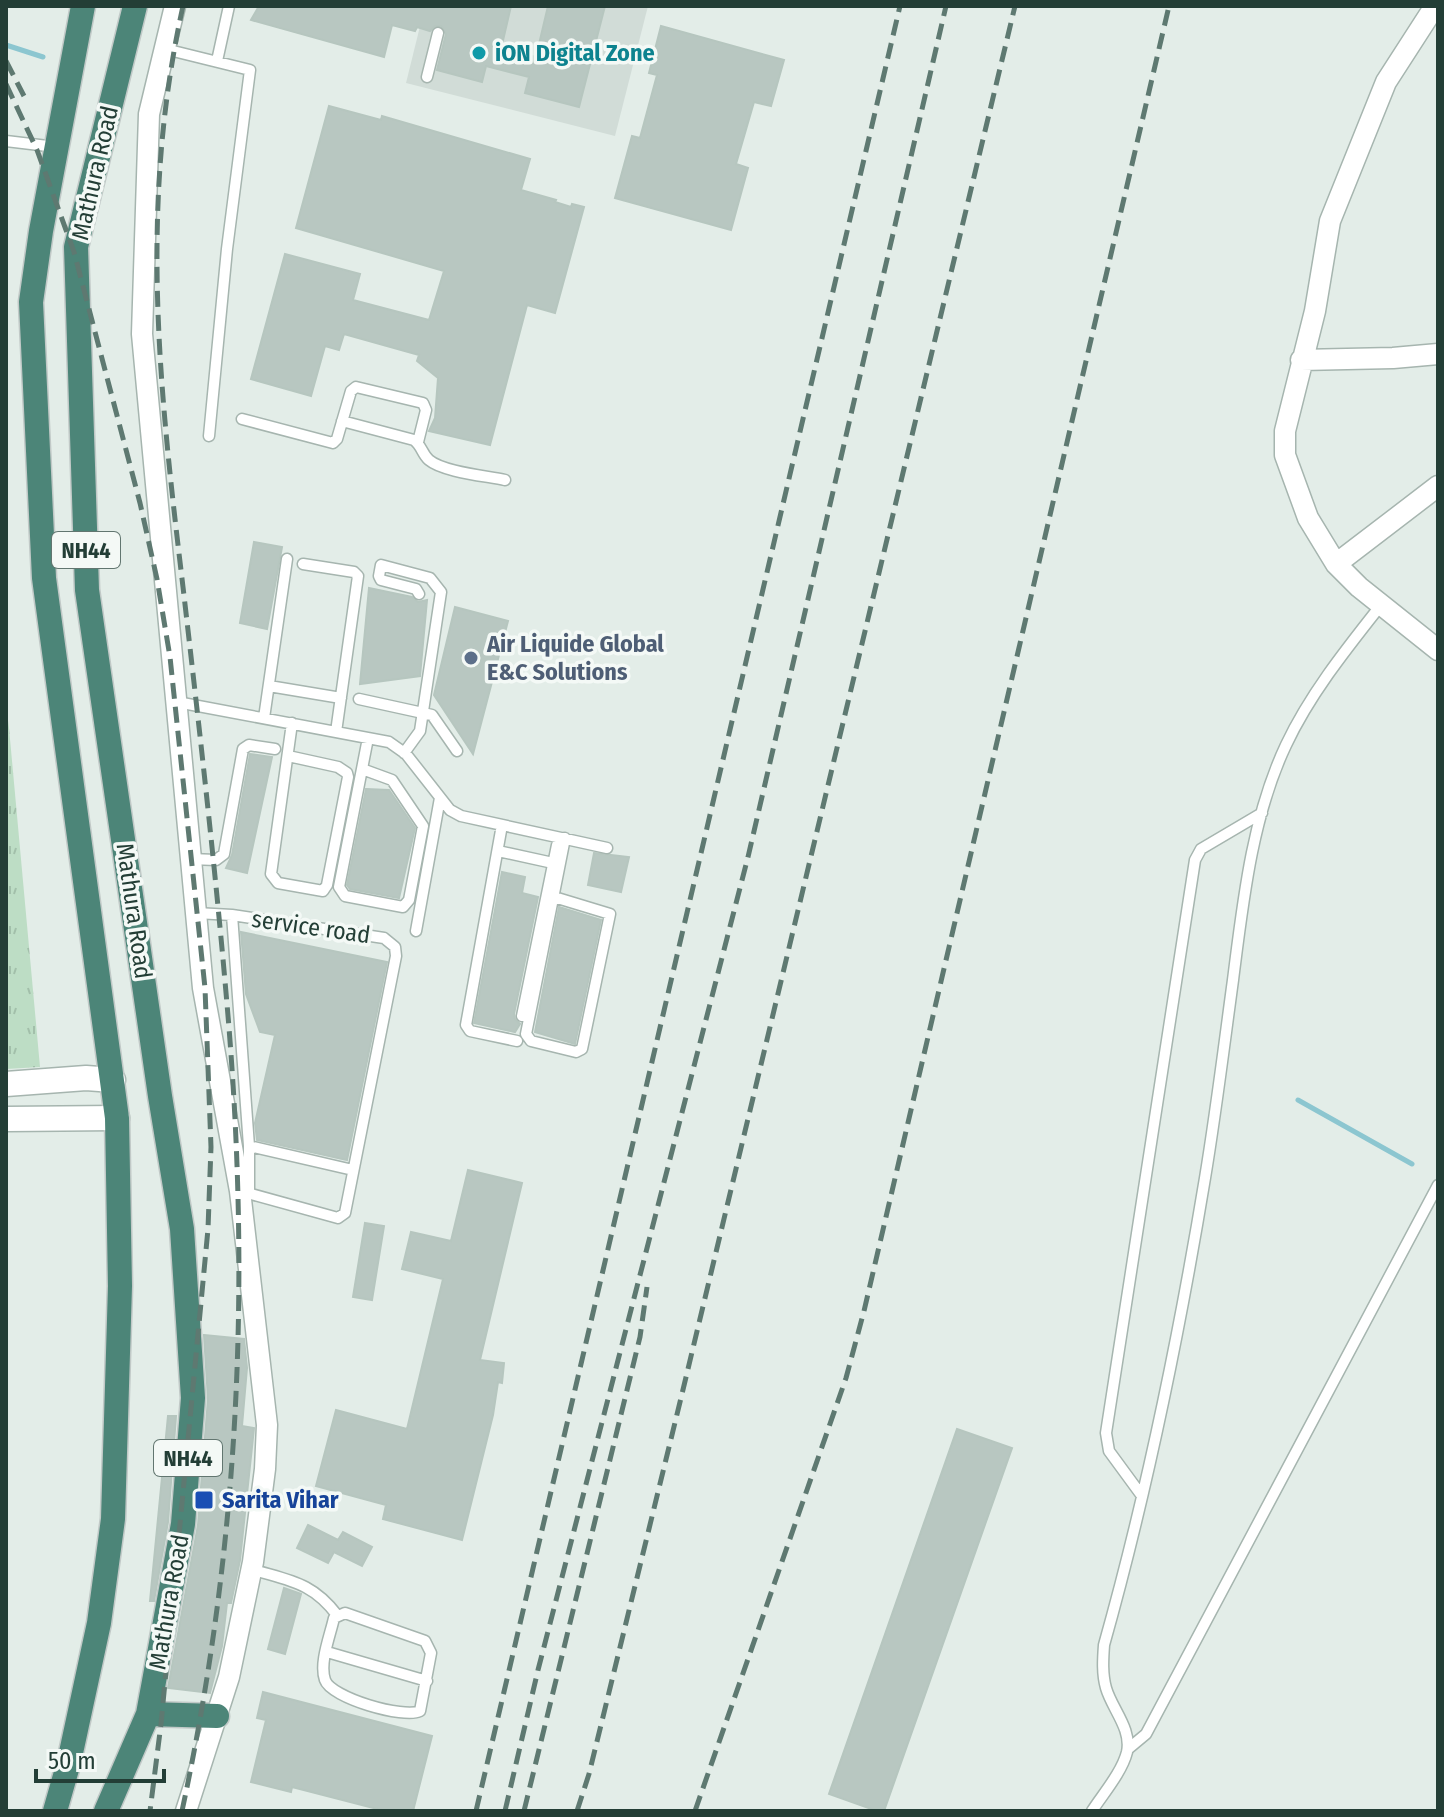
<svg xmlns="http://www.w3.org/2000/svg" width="1444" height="1817" viewBox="0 0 1444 1817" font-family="'Fira Sans Condensed',sans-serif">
	<defs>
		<pattern id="park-tufts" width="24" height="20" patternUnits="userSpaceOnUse" patternTransform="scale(2)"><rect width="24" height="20" fill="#bdddc5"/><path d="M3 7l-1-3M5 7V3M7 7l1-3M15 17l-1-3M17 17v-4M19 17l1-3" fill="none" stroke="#a2bfaa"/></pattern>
	</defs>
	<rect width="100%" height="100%" fill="#e3ede8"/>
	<!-- built -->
	<path fill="#d1dcd7" d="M 425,6 L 648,6 L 615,136 L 406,83 Z"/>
	<!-- park -->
	<path fill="url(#park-tufts)" d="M 6,704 L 9,728 L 40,1067 L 6,1069 Z"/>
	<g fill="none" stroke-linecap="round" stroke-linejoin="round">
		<!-- stream -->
		<path stroke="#8cc6d0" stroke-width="5" d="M 6,45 L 43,57
			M 1298,1100 L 1412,1164"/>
	</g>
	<!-- building -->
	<path fill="#b8c7c1" stroke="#b6c6bf" stroke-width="2" d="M 259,6 L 511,6 L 501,49 L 536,57 L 548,6 L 605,6 L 579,107 L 525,93 L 529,77 L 486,66 L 482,82 L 437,70 L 446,34 L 441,26 L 435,26 L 430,31 L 417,27 L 415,31 L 392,25 L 384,57 L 251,20 Z
		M 661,26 L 784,60 L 771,106 L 754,102 L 736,164 L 748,168 L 731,230 L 615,198 L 632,136 L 640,138 L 657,75 L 649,73 Z
		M 329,106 L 381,120 L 382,116 L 530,159 L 521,190 L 556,200 L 555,202 L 571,207 L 572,204 L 584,207 L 555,313 L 527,305 L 490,445 L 429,431 L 435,418 L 438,378 L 417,361 L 419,355 L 344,334 L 339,350 L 325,346 L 311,396 L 251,379 L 285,254 L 360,274 L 353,300 L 429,320 L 444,271 L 296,228 Z
		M 254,542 L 282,547 L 267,629 L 240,623 Z
		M 369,588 L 412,597 L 418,602 L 427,600 L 420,676 L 360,684 Z
		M 455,607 L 508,621 L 473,754 L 434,695 Z
		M 250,754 L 272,757 L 247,873 L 226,868 L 232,855 Z
		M 366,789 L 389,790 L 415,828 L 399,898 L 350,889 L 347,885 Z
		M 594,853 L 629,857 L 621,892 L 588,885 Z
		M 502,872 L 525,877 L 522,893 L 538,897 L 514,1014 L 515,1019 L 520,1024 L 515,1032 L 474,1023 Z
		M 559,907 L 601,920 L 575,1044 L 535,1032 Z
		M 241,932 L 387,962 L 347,1160 L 257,1140 L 255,1123 L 275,1035 L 260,1032 L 246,994 Z
		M 468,1170 L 522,1183 L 480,1360 L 504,1363 L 502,1383 L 498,1382 L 493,1415 L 462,1540 L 383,1519 L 386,1505 L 316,1486 L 336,1410 L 407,1429 L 443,1279 L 402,1269 L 411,1232 L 451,1241 Z
		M 365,1223 L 384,1226 L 372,1300 L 353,1297 Z
		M 204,1335 L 244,1339 L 247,1368 L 242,1426 L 254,1428 L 240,1560 L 231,1603 L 227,1603 L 222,1646 L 210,1693 L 168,1688 L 198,1525 L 208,1399 Z
		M 168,1416 L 176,1416 L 168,1522 L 154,1601 L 150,1601 Z
		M 957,1429 L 1012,1448 L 884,1811 L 877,1811 L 829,1794 Z
		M 308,1525 L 338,1540 L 343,1532 L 372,1547 L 362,1566 L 334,1552 L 328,1563 L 297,1548 Z
		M 284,1588 L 301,1594 L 285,1654 L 268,1649 Z
		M 263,1692 L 432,1736 L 413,1811 L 385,1811 L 292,1787 L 291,1792 L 251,1782 L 266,1720 L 257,1718 Z"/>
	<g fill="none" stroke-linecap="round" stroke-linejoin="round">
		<defs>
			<path id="service" d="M 165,49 L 250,70 L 227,249 L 209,436
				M 217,61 L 229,6
				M 427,77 L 438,33
				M 6,141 L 56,147
				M 242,419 L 333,443 L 337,439 L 351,391 L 356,387 L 423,403 L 426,410 L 418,442
				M 342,421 L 414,440 C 422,446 422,454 429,460 C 443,472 487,476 505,480
				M 303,564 L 354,572 L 358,576 L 336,732
				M 269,686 L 341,698
				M 359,699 L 432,715 L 457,751
				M 177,702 L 389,742 L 406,754 L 450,810 L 461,816 L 607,848
				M 264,718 L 287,559
				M 404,753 L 420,731 L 441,592 L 430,578 L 381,565 L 379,576 L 381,580 L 416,589 L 419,594
				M 288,756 L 338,767 L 347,773 L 348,777 L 327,885 L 323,891 L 278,883 L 271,874 L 292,723
				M 362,769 L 392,780 L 423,826 L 409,900 L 403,907 L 345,896 L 339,887 L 368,738
				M 502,825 L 466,1025 L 470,1031 L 517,1041
				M 498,851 L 553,863
				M 191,859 L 216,860 L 224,854 L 243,749 L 249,745 L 275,749
				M 554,897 L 610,914 L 582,1049 L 576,1052 L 531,1041 L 526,1034 L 565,838
				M 196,913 L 232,915
				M 416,931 L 440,798
				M 522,1016 L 557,845
				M 249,1146 L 353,1170
				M 240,1191 L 338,1218 L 345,1213 L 396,956 L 395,947 L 384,938 L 232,915 L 249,1146 L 249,1193
				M 1142,1496 L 1109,1451 L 1106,1433 L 1195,860 L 1201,849 L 1262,813
				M 251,1569 C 290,1581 312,1582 337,1615
				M 345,1613 L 425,1641 L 431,1653 L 420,1711 C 404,1719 331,1698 325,1680 C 319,1663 330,1636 334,1618 Z
				M 327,1652 L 427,1681
				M 1128,1749 L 1146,1734 L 1438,1185
				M 1092,1811 C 1103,1794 1122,1772 1127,1752 C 1132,1729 1112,1709 1106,1688 C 1102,1674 1103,1659 1104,1645 C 1147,1492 1179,1335 1205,1178 C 1216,1112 1224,1046 1233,980 C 1243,901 1252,817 1286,745 C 1310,694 1347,648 1381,605"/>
			<path id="minor" d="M 175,6 L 149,114 L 142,334 L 203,988 L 240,1191 L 267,1425 L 265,1469 L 253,1562 L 229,1677 L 186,1811
				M 1435,6 L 1386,82 L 1330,221 L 1315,311 L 1285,431 L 1285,455 L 1308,518 L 1336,564 L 1359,587 L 1438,650
				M 1301,360 L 1393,358 L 1438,354
				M 1336,564 L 1438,486"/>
			<path id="tertiary" d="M 6,1084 L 86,1078 L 113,1080
				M 6,1119 L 117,1118"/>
			<path id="trunk" d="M 148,1714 L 217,1716
				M 55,1811 L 69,1762 L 99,1623 L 113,1519 L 120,1286 L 117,1118 L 44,578 L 31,302 L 41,231 L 83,6
				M 106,1811 L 148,1714 L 183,1524 L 193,1398 L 182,1229 L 160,1096 L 87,590 L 76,247 L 135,6"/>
		</defs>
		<!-- service casing -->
		<use href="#service" stroke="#a6b5af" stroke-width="13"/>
		<!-- minor casing -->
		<use href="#minor" stroke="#a6b5af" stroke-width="23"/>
		<!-- tertiary casing -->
		<use href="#tertiary" stroke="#a6b5af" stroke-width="27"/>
		<!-- trunk casing -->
		<use href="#trunk" stroke="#c1c9c7" stroke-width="27"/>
		<!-- service -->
		<use href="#service" stroke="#fff" stroke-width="10"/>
		<!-- minor -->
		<use href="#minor" stroke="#fff" stroke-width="20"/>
		<!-- tertiary -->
		<use href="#tertiary" stroke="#fff" stroke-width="24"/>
		<!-- trunk -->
		<use href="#trunk" stroke="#4c8578" stroke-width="24"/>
		<!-- rail -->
		<path stroke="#5e7971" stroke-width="5" stroke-dasharray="16 8" stroke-linecap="butt" d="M 6,61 L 24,96
			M 6,84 L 37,150 L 74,252 L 140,503 L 157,579 L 170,657 L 205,988 L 211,1147 L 208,1229 L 161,1724 L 150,1811
			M 182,1811 C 240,1541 251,1279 227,1004 C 215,865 199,725 183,587 C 159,387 139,205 183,6
			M 476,1811 L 900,6
			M 505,1811 L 538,1670 L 748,857 L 946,6
			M 524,1811 L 640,1337 L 647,1287
			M 577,1811 L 589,1774 L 681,1398 L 1015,6
			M 695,1811 L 846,1378 L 864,1311 L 1169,6"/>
	</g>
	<!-- markers -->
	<circle fill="#0f9aa8" stroke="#f4f9f6" stroke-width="3" cx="479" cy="53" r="8"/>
	<circle fill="#5c6f8a" stroke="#f4f9f6" stroke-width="3" cx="471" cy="658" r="8"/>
	<rect fill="#1a4fb4" stroke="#f4f9f6" stroke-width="3" x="194" y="1490" width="20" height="20" rx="4"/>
	<g text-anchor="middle" stroke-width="7" stroke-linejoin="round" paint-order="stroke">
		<!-- shield labels -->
		<g fill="#f4f9f6" stroke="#627670" stroke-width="2">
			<rect x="52" y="532" width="68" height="36" rx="6"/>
			<rect x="154" y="1440" width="68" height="36" rx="6"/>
		</g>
		<g font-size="22" font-weight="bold" fill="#233e36">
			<text x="86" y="558">NH44</text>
			<text x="188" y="1466">NH44</text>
		</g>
		<!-- culture labels -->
		<g font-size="24" font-weight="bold" fill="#0d838f" stroke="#f4f9f6" text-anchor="start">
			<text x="495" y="61">iON Digital Zone</text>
		</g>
		<!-- street labels -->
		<g font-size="24" fill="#233e36" stroke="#f4f9f6">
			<text transform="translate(95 173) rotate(-77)" y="8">Mathura Road</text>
			<text transform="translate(134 911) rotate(82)" y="8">Mathura Road</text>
			<text transform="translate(311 927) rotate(8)" y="8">service road</text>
			<text transform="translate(169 1602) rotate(-80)" y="8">Mathura Road</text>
		</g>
		<!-- service labels -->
		<g font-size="24" font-weight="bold" fill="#4e5e75" stroke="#f4f9f6" text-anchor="start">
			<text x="487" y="652">Air Liquide Global<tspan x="487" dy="28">E&amp;C Solutions</tspan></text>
		</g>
		<!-- transit labels -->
		<g font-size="24" font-weight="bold" fill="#164399" stroke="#f4f9f6" text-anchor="start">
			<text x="222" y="1508">Sarita Vihar</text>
		</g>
	</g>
	<!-- border -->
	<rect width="1444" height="1817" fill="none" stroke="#233e36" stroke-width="16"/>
	<!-- scale -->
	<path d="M36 1769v12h128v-12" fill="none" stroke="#233e36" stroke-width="4"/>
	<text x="48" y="1769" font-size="24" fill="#233e36" stroke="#f4f9f6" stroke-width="6" paint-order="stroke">50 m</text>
</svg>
